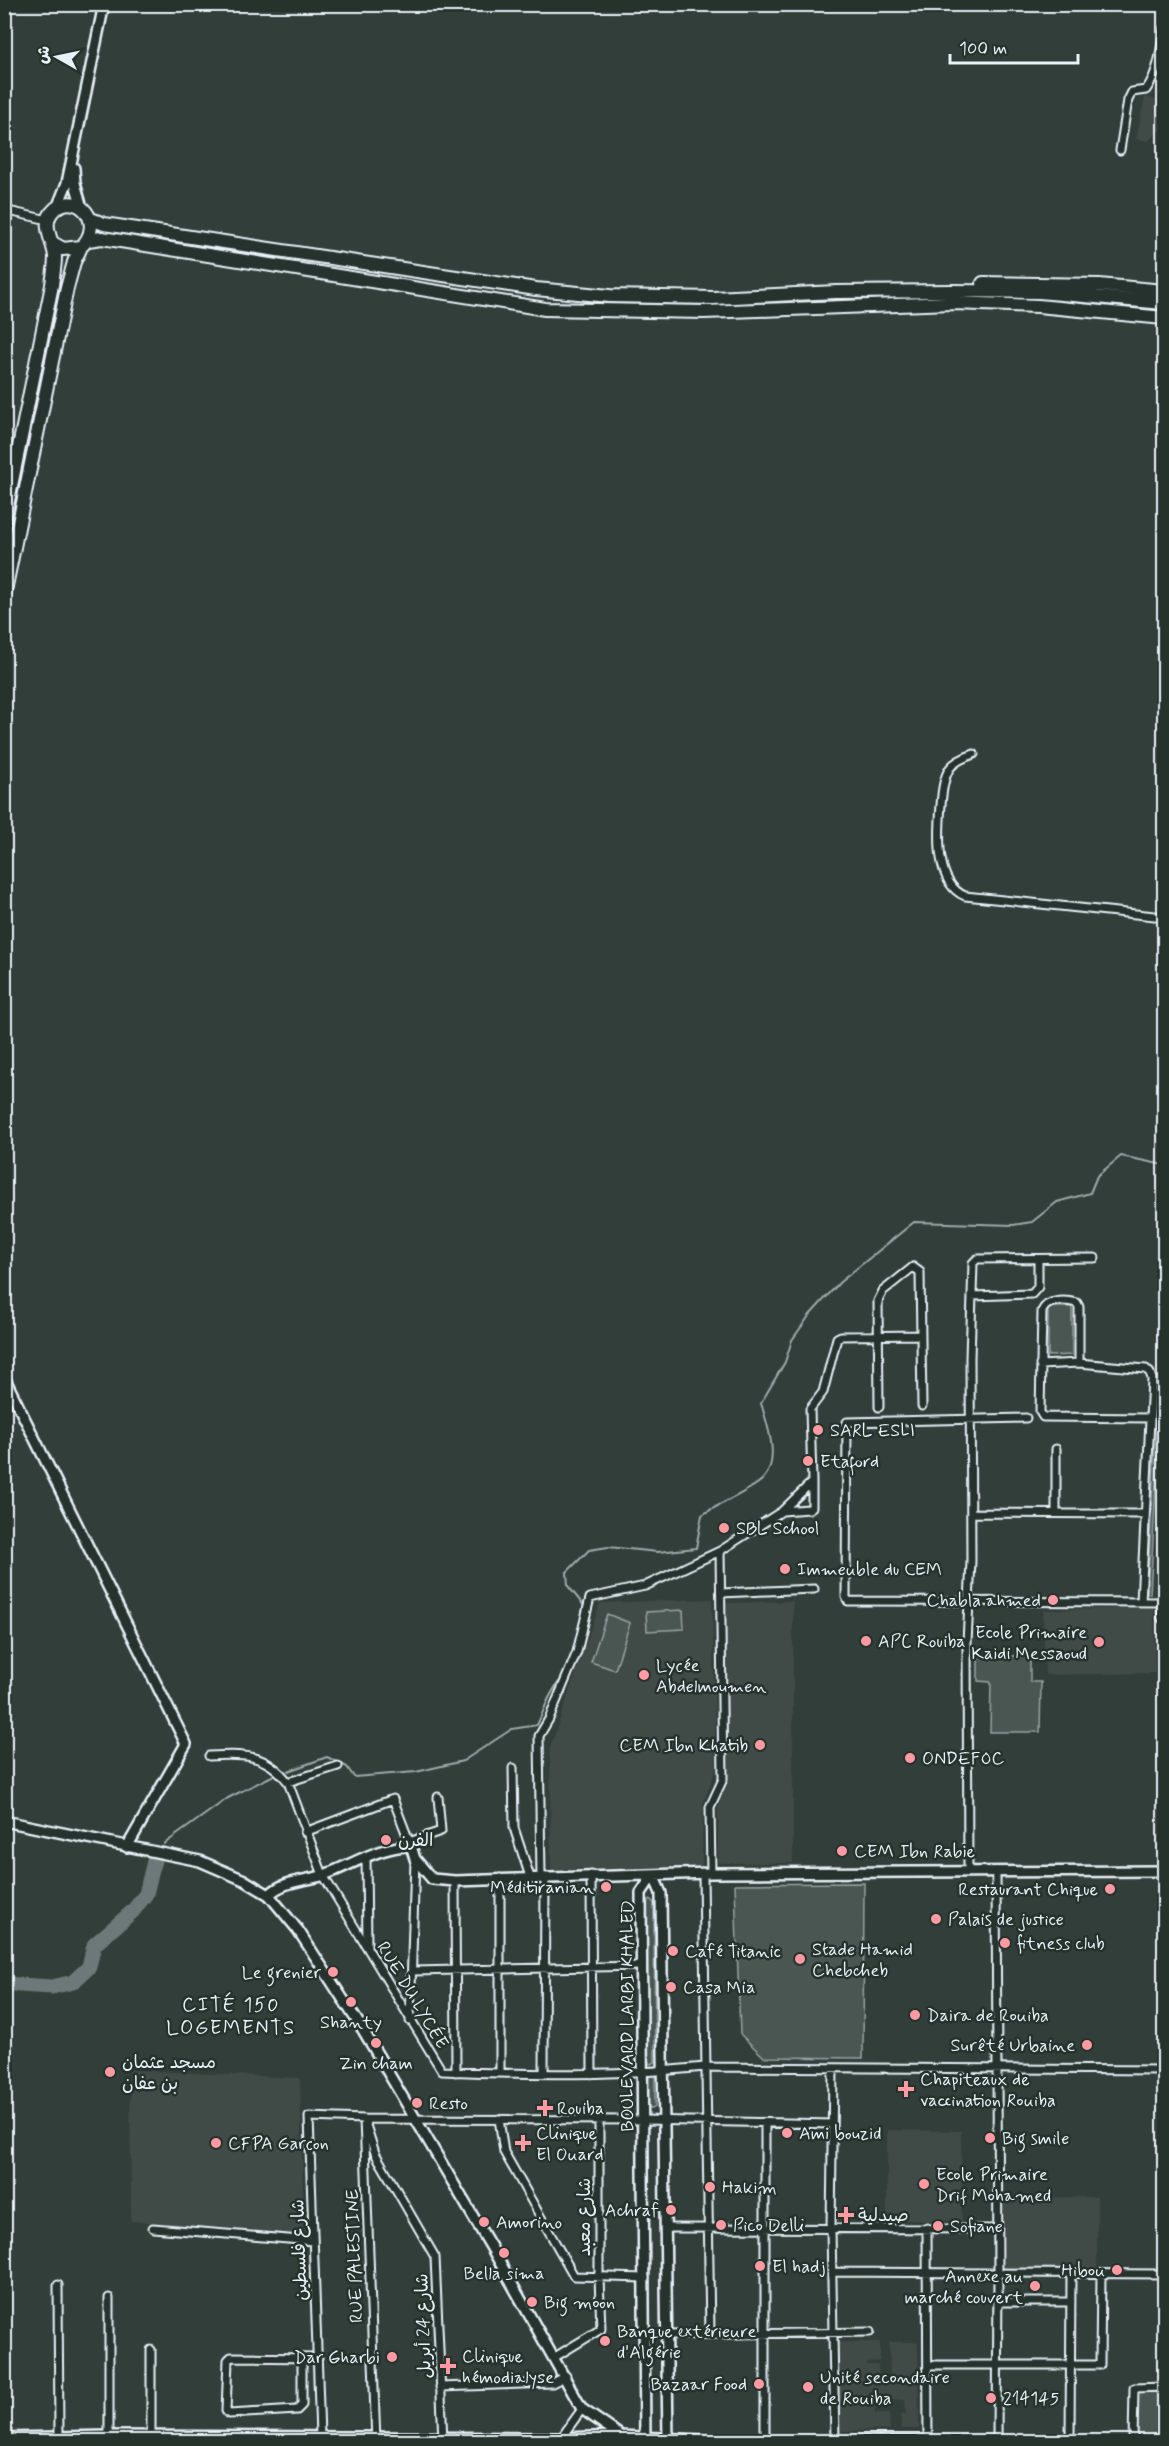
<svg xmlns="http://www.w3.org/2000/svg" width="1169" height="2446" viewBox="0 0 1169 2446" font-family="Mynerve,'Playpen Sans Arabic',sans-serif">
	<rect width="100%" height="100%" fill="#323e39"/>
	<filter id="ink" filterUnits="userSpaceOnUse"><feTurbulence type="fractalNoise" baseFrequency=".0167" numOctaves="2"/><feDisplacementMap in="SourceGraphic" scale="12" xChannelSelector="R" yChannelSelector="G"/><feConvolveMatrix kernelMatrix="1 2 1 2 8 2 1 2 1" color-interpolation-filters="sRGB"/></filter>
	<g filter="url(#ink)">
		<!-- built -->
		<path fill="#3f4b46" d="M 1145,97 L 1164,101 L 1164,127 L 1148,141 L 1136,139 Z
			M 712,1599 L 716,1769 L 703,1803 L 702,1866 L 551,1870 L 550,1748 L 600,1603 Z
			M 793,1601 L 793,1863 L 718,1863 L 718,1808 L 728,1775 L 726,1603 Z
			M 1154,1608 L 1155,1673 L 1045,1675 L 1043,1610 Z
			M 130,2070 L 300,2078 L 304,2235 L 131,2221 Z
			M 887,2130 L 961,2131 L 962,2221 L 887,2220 Z
			M 1097,2197 L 1097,2270 L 1004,2270 L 1004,2198 Z
			M 839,2342 L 880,2342 L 880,2361 L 866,2362 L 867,2365 L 878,2365 L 879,2378 L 890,2378 L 889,2342 L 918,2342 L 919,2429 L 901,2429 L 901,2415 L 906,2414 L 905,2400 L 875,2400 L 875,2414 L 889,2414 L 890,2430 L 840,2431 Z"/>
		<!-- green -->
		<path fill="#495651" stroke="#98a4a4" stroke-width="1.5" d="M 1048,1307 L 1072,1307 L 1072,1355 L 1048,1356 Z
			M 1156,1428 L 1159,1428 L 1150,1594 L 1147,1594 Z
			M 683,1610 L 684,1629 L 647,1631 L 646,1612 Z
			M 607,1614 L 630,1623 L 615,1670 L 591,1662 Z
			M 978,1656 L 1030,1656 L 1030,1682 L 1041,1682 L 1040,1732 L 990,1732 L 991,1682 L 978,1681 Z
			M 864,1883 L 863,2058 L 764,2057 L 740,2034 L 735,1884 Z
			M 650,1899 L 654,1903 L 655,2062 L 651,2064 L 647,2062 L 646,1903 Z
			M 651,2073 L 655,2077 L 655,2107 L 652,2109 L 648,2107 L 648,2077 Z
			M 1136,2392 L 1157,2392 L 1157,2437 L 1136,2437 Z"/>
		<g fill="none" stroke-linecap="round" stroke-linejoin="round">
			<!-- stream -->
			<path stroke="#9ea9ab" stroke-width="2" d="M 585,1607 L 568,1586 L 567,1572 L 589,1550 L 608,1547 L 658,1552 L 696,1548 L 702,1515 C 718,1504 751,1491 763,1479 C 781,1460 767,1424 761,1403 L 785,1362 L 792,1340 L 809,1316 L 840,1282 L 914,1222 L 1013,1225 L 1032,1222 L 1057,1202 L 1090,1193 L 1097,1176 L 1121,1156 L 1164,1165
				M 288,1771 L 327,1757 L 347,1767 L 354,1777 L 416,1772 L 463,1761 L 512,1729 L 537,1725 C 545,1708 550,1691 563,1677
				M 164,1844 L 228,1798 L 274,1775"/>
			<!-- river -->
			<path stroke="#6d7978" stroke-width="15" d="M 4,1984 L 52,1987 L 73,1982 L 89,1967 L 94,1945 L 133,1911 L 146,1894 L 154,1861"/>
			<defs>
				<path id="street" d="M 1120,150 L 1128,100 L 1132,92 L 1146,90 C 1159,71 1161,50 1164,28
					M 4,210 L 48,220
					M 974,754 C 965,757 955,761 950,768 C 943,778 942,794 941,805 C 939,831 934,883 965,896 L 1164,917
					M 972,1296 L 1032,1294 L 1038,1287 L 1038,1259
					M 1079,1363 L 1146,1369 L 1150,1373 L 1152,1379 L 1141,1602
					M 1040,1365 L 1079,1363 L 1079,1307 L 1077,1303 C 1066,1300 1047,1299 1042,1311 L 1040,1412 L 1043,1417 L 1150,1418
					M 879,1407 L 878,1301 L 883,1291 L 913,1267 L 920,1272 L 922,1406
					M 1026,1418 L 847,1422 L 846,1597 L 848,1601 L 1164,1602
					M 1056,1449 L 1056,1513
					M 782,1511 L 809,1509 L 812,1507 L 812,1482
					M 971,1513 L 1145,1514
					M 721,1593 L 814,1589
					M 209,1756 C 242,1754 266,1753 288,1782 L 323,1875 L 442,2071 C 529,2075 618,2076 705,2067 L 1164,2070
					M 513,1768 L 514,1828 L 530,1877
					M 288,1782 L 338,1766
					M 305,1832 L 393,1799 L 411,1846
					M 409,1842 L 441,1831 L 438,1797
					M 366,1856 L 367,1947
					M 996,1871 L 998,2274 L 997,2442
					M 968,1872 L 967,1643 L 971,1561 L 970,1358 L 973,1263 L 977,1259 L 1095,1258
					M 711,1873 L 710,1807 L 723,1779 L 720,1551
					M 703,1874 L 710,2334
					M 591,1875 L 592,2074
					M 541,1877 L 539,1736 L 549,1719 L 577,1652 L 590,1598 L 645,1586 L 720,1551 L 782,1511 L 812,1482 L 810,1409 L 823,1392 L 837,1338 L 841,1336 L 921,1335
					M 455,1881 L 456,2072
					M 413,1971 L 641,1966
					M 410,2021 L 415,1859
					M 833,2069 L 831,2229 L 835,2440
					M 500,2073 L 500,1878
					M 544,2073 L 545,1877
					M 499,2119 L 504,2152 L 574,2276 L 645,2278
					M 765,2123 L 765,2441
					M 153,2228 L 313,2241
					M 665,2228 L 998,2229
					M 927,2228 L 928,2441
					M 832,2272 L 1164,2274
					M 58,2285 L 59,2437
					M 998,2302 L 1071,2302
					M 668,2335 L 870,2332
					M 151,2350 L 151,2436
					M 555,2357 L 601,2329 L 599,2278 L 599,2120
					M 302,2358 L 302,2405 L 297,2410 L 229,2414 L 226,2411 L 228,2360 L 231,2357 L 318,2358
					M 928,2365 L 1100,2365 L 1101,2274
					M 440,2387 L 552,2383 L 566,2376
					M 109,2436 L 109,2298
					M 320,2436 L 309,2117 L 364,2119 L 375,2153 L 435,2257 L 443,2441
					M 561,2438 L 582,2409
					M 376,2442 L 364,2119 L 643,2120 L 832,2124
					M 1070,2442 L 1071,2274
					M 1133,2442 L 1134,2388 L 1164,2387"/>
				<path id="secondary" d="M 74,168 L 75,183 L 82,208
					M 57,208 L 67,183 L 104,4
					M 4,1377 L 186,1744 L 127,1847
					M 4,1821 L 200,1861 L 244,1880 L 269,1895 L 298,1930 L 363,2030 L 494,2252 L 582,2409 L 621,2436 L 720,2441 L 1007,2442
					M 653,1875 L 661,1893 L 668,2442
					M 269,1895 C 282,1881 304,1881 321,1876 C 351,1866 378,1846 411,1846 L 415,1859 L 432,1879 L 455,1881 L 711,1873 L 1164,1871
					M 4,2438 L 109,2436 L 561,2438 L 621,2436
					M 645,2442 L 641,1893 L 653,1875"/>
				<path id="highway" d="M 91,219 L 104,224 L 536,289 L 610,296 L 713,298 L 836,292 L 952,291 L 1039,292 L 1164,303
					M 88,240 L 102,238 L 545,309 L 704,312 L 952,303 L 1038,306 L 1164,318
					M 983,283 L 1099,285 L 1164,291
					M 4,520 L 52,285 C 53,276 55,266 55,257 C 54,241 39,223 55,209 C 78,190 106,223 81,247 L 63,249 L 53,243
					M 4,596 L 67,288 L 74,262 L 81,247
					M 1164,1593 L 1164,1617"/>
			</defs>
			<!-- street casing -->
			<use href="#street" stroke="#e8f1f8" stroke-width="11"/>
			<!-- secondary casing -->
			<use href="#secondary" stroke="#e8f1f8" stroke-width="14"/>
			<!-- highway casing -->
			<use href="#highway" stroke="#e8f1f8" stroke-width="16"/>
			<!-- street -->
			<use href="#street" stroke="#26332d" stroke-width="7"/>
			<!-- secondary -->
			<use href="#secondary" stroke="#26332d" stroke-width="9"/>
			<!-- highway -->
			<use href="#highway" stroke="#26332d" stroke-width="12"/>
		</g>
	</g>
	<!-- markers -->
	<g fill="#ff9aa2" stroke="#26332d" stroke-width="2">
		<circle cx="818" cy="1430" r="6"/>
		<circle cx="808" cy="1461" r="6"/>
		<circle cx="724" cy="1528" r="6"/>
		<circle cx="785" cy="1569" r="6"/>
		<circle cx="1053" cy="1600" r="6"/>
		<circle cx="866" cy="1641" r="6"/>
		<circle cx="1099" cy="1642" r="6"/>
		<circle cx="644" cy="1675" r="6"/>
		<circle cx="760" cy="1745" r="6"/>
		<circle cx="910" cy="1758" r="6"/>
		<circle cx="386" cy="1840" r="6"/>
		<circle cx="842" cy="1851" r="6"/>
		<circle cx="606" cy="1887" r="6"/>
		<circle cx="1110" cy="1889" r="6"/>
		<circle cx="936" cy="1919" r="6"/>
		<circle cx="1005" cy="1943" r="6"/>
		<circle cx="673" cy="1951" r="6"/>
		<circle cx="800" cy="1959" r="6"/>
		<circle cx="333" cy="1972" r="6"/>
		<circle cx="671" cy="1987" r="6"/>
		<circle cx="351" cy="2002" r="6"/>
		<circle cx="915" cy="2015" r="6"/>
		<circle cx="376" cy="2043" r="6"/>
		<circle cx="1087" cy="2045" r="6"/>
		<circle cx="110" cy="2072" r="6"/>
		<path d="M903 2080h6v6h6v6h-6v6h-6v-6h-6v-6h6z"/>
		<circle cx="417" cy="2103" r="6"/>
		<path d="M542 2099h6v6h6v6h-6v6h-6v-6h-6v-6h6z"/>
		<circle cx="787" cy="2133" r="6"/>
		<circle cx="990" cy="2138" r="6"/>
		<circle cx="216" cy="2143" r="6"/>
		<path d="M520 2134h6v6h6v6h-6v6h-6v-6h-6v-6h6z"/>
		<circle cx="924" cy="2184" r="6"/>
		<circle cx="710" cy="2187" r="6"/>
		<circle cx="671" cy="2210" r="6"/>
		<path d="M843 2206h6v6h6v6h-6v6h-6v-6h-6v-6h6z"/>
		<circle cx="484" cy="2222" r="6"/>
		<circle cx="721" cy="2225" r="6"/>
		<circle cx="938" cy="2226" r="6"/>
		<circle cx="504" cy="2253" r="6"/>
		<circle cx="760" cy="2266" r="6"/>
		<circle cx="1117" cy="2270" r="6"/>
		<circle cx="1035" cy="2286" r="6"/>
		<circle cx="532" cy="2302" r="6"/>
		<circle cx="605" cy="2341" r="6"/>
		<circle cx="392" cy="2357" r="6"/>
		<path d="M445 2357h6v6h6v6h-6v6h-6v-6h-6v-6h6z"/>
		<circle cx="759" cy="2384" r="6"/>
		<circle cx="808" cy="2387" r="6"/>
		<circle cx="991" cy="2398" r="6"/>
	</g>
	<g text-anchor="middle" stroke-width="5" stroke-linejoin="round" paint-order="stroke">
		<!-- poi labels -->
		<g font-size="18" fill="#e8f1f8" stroke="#26332d" text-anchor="start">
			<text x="830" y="1436">SARL ESLI</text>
			<text x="820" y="1467">Etaford</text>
			<text x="736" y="1534">SBL School</text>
			<text x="797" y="1575">Immeuble du CEM</text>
			<text x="1041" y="1606" text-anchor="end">Chabla ahmed</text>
			<text x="1087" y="1638" text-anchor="end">Ecole Primaire<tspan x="1087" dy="21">Kaidi Messaoud</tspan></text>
			<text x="878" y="1647">APC Rouiba</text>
			<text x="656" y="1671">Lycée<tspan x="656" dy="21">Abdelmoumen</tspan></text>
			<text x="748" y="1751" text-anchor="end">CEM Ibn Khatib</text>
			<text x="922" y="1764">ONDEFOC</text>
			<text x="398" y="1846">الفرن</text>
			<text x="854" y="1857">CEM Ibn Rabie</text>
			<text x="594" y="1893" text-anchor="end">Méditiranian</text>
			<text x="1098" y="1895" text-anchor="end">Restaurant Chique</text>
			<text x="948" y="1925">Palais de justice</text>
			<text x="1017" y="1949">fitness club</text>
			<text x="812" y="1955">Stade Hamid<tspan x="812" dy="21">Chebcheb</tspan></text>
			<text x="685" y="1957">Café Titanic</text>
			<text x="321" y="1978" text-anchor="end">Le grenier</text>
			<text x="683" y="1993">Casa Mia</text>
			<text x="927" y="2021">Daira de Rouiba</text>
			<text x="351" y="2028" text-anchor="middle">Shanty</text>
			<text x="1075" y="2051" text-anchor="end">Surêté Urbaine</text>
			<text x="122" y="2068">مسجد عثمان<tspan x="122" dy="21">بن عفان</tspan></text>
			<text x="376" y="2069" text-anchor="middle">Zin cham</text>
			<text x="920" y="2085">Chapiteaux de<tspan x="920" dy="21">vaccination Rouiba</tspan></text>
			<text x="429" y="2109">Resto</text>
			<text x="557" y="2114">Rouiba</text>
			<text x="536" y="2139">Clinique<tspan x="536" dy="21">El Ouard</tspan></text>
			<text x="799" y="2139">Ami bouzid</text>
			<text x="1002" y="2144">Big smile</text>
			<text x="228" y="2149">CFPA Garcon</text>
			<text x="936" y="2180">Ecole Primaire<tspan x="936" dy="21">Drif Mohamed</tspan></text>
			<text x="722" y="2193">Hakim</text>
			<text x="659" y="2216" text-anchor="end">Achraf</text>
			<text x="858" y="2221">صيدلية</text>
			<text x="496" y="2228">Amorino</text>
			<text x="733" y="2231">Pico Delli</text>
			<text x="950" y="2232">Sofiane</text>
			<text x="772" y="2272">El hadj</text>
			<text x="1105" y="2276" text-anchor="end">Hibou</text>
			<text x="504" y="2279" text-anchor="middle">Bella sima</text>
			<text x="1023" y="2282" text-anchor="end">Annexe au<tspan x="1023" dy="21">marché couvert</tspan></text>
			<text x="544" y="2308">Big moon</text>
			<text x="617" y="2337">Banque extérieure<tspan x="617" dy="21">d'Algérie</tspan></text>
			<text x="462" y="2362">Clinique<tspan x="462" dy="21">hémodialyse</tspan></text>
			<text x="380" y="2363" text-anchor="end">Dar Gharbi</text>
			<text x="820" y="2383">Unité secondaire<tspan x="820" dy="21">de Rouiba</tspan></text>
			<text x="747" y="2390" text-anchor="end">Bazaar Food</text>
			<text x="1003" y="2404">214145</text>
		</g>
		<!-- street labels -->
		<g font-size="18" fill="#e8f1f8" stroke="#26332d">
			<text transform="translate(413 1995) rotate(59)" y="6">RUE DU LYCÉE</text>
			<text transform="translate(627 2016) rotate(-90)" y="6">BOULEVARD LARBI KHALED</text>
			<text transform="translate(584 2217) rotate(-90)" y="6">شارع معبد</text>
			<text transform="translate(299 2250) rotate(-92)" y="6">شارع فلسطين</text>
			<text transform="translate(354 2256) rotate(-92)" y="6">RUE PALESTINE</text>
			<text transform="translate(423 2326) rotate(-92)" y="6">شارع 24 أبريل</text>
		</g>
		<!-- neighbourhood labels -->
		<g font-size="20" letter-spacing="1.5" fill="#e8f1f8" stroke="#26332d">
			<text x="231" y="2011">CITÉ 150<tspan x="231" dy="23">LOGEMENTS</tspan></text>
		</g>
	</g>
	<!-- margin -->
	<rect width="1169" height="2446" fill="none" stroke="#26332d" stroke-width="24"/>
	<rect x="12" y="12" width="1145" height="2422" fill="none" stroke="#e8f1f8" stroke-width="2" filter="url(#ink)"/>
	<!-- north arrow -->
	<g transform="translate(57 57) rotate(279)" stroke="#26332d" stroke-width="4.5" paint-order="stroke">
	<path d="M0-4.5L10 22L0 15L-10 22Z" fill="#e8f1f8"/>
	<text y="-9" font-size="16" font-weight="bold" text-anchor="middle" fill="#e8f1f8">ش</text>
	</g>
	<!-- scale -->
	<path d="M950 54v9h128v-9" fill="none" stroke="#e8f1f8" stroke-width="3"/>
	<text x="959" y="54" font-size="18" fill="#e8f1f8" stroke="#26332d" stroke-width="4.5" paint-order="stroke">100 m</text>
</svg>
